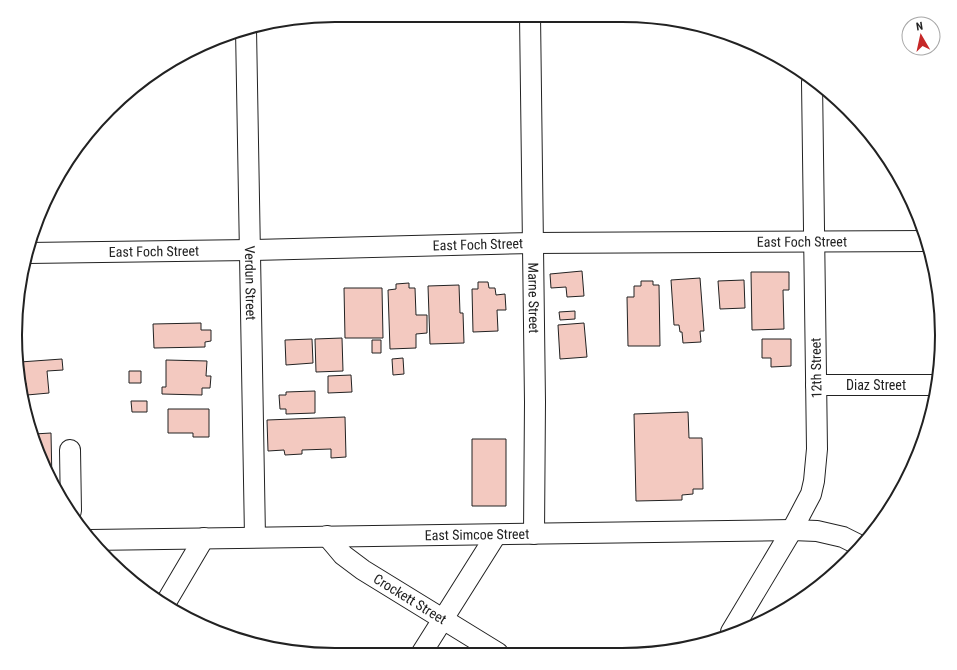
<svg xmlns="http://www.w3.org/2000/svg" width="957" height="670" viewBox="0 0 957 670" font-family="'Roboto Condensed',sans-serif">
	<rect width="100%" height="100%" fill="#fff"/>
	<!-- building -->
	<path fill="#f3c9c0" stroke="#222" d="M 582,271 L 584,296 L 567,297 L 566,287 L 551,288 L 550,274 Z
		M 751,272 L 789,272 L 789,290 L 783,290 L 784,329 L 752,330 Z
		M 700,278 L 704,331 L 700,331 L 701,342 L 683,343 L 682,332 L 680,332 L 679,325 L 674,325 L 671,280 Z
		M 744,280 L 745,308 L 720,309 L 718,281 Z
		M 641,281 L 653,281 L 653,285 L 659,285 L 660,346 L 628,346 L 627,297 L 634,297 L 634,286 L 641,286 Z
		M 478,282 L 488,282 L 489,288 L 495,288 L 496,295 L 505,294 L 506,310 L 497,310 L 498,331 L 473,332 L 472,289 L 478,289 Z
		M 409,283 L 409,288 L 415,288 L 416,315 L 427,315 L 427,333 L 416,334 L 416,348 L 390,349 L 388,290 L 396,289 L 396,284 Z
		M 459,285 L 460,313 L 463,313 L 464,343 L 430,344 L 428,286 Z
		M 344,288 L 382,288 L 383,338 L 345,338 Z
		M 575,311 L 575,319 L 560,320 L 559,312 Z
		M 201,323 L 201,330 L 211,330 L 211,341 L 205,342 L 205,347 L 154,348 L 153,324 Z
		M 584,323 L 587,357 L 560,359 L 558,325 Z
		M 342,338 L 343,371 L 316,372 L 315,339 Z
		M 312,339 L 313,363 L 286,365 L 285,340 Z
		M 762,339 L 791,339 L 791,366 L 771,367 L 771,358 L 762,358 Z
		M 372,340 L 381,340 L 381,353 L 372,353 Z
		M 403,358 L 404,374 L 393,375 L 392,359 Z
		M 62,359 L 63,370 L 47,371 L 49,393 L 27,395 L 26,383 L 21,383 L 20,362 Z
		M 166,360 L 207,361 L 206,376 L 211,376 L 210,388 L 202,388 L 202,395 L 162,394 L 162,387 L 166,387 Z
		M 129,371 L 141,371 L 141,383 L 129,383 Z
		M 351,375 L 352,392 L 328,393 L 328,376 Z
		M 315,391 L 315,413 L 286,414 L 286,409 L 280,409 L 279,395 L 286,395 L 286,392 Z
		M 131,401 L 147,401 L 147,412 L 132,412 Z
		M 168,409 L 209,409 L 209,437 L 193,437 L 193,433 L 168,433 Z
		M 688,412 L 689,438 L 702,438 L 703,489 L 693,489 L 693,494 L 682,495 L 682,500 L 636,501 L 634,414 Z
		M 345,417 L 346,457 L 331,458 L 331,449 L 302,450 L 302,454 L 285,455 L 284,450 L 268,451 L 267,420 Z
		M 51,433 L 52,482 L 48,477 L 34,434 Z
		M 472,439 L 506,439 L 506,506 L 472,506 Z"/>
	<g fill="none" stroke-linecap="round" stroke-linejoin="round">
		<defs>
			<g id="minor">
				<path id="s1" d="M 530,15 L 535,402 L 534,534"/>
				<path id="s2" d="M 246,29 L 255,537"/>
				<path id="s3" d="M 28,253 L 250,250 L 533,243 L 927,241"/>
				<path id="s4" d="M 816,385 L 936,385"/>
				<path d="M 70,450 L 71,511"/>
				<path id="s5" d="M 327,536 L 343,555 L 363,570 L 498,653"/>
				<path id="s6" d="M 90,540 L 792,530 L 817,531 L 843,537 L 861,546"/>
				<path d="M 165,604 L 204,538"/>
				<path d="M 731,632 L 792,530 L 811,494 L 814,481 L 817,449 L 812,82"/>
				<path d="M 421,654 L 496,535"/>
			</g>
		</defs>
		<!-- minor casing -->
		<use href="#minor" stroke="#222" stroke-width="22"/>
		<!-- minor -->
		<use href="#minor" stroke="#fff" stroke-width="20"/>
	</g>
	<g text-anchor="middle" stroke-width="3" stroke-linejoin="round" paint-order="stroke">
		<!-- street labels -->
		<g font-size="14" fill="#222" stroke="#fff">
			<text dy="5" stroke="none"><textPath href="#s3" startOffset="774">East Foch Street</textPath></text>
			<text dy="5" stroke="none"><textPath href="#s3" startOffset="450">East Foch Street</textPath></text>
			<text dy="5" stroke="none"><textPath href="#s3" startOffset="126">East Foch Street</textPath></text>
			<text dy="5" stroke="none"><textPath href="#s2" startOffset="254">Verdun Street</textPath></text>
			<text dy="5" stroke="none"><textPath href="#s1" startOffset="283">Marne Street</textPath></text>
			<text transform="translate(816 368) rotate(-91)" y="5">12th Street</text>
			<text dy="5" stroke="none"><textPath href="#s4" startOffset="60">Diaz Street</textPath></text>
			<text dy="5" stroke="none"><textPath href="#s6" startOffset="387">East Simcoe Street</textPath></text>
			<text dy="5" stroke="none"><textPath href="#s5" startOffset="105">Crockett Street</textPath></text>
		</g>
	</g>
	<!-- crop -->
	<path d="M0 0H957V670H0ZM335 22H622A313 313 0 0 1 935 335V335A313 313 0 0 1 622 648H335A313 313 0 0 1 22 335V335A313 313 0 0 1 335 22Z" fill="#fff" fill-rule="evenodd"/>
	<path fill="none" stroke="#222" stroke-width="2" d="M335 22H622A313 313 0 0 1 935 335V335A313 313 0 0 1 622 648H335A313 313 0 0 1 22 335V335A313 313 0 0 1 335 22Z"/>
	<!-- north arrow -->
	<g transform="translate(921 36) rotate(351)"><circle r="19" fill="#ffffff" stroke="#a7a7a7"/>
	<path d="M0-3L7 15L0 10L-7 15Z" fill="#c62828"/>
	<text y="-6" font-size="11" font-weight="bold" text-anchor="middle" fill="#222222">N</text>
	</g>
</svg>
